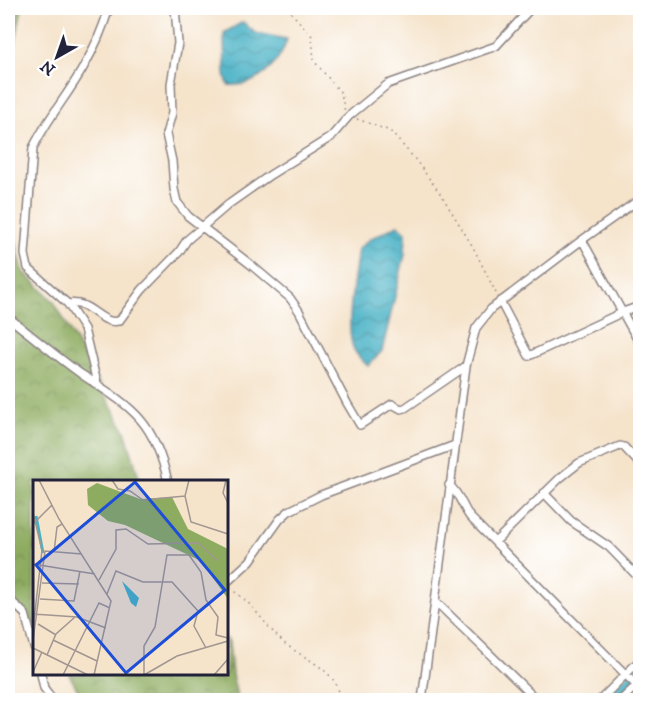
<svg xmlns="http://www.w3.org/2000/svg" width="648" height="708" viewBox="0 0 648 708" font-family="'IM FELL DW Pica',serif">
	<defs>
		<pattern id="forest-crowns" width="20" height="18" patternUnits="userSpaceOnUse" patternTransform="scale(1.5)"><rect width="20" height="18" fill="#8eac60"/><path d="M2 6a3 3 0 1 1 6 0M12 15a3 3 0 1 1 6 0" fill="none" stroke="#748c50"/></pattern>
		<pattern id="water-waves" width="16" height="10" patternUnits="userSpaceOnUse" patternTransform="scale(1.5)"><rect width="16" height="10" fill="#47b1c5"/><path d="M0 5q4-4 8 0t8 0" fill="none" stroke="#3b90a1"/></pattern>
	</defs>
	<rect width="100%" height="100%" fill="#fff"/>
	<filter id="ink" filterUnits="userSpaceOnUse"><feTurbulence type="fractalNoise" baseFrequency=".0167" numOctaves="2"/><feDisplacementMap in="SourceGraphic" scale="12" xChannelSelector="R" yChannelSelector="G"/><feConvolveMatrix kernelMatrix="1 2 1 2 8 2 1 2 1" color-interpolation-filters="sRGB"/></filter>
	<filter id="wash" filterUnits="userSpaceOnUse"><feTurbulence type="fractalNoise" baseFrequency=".008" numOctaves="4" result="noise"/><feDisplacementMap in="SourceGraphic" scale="24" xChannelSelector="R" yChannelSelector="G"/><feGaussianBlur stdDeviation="1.35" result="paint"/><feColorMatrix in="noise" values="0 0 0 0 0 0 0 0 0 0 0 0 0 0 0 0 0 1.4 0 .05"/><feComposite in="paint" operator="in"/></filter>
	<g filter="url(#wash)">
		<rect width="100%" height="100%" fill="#f5e3ca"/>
		<!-- forest -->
		<path fill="url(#forest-crowns)" stroke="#58674e" stroke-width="1.5" d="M 8,8 L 22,8 L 8,79 Z
			M 8,217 L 15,238 L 23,271 L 54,302 L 125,431 L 140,481 L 34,482 L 34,625 L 8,601 Z
			M 227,639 L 229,642 L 232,675 L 238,700 L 83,700 L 69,674 L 226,674 Z"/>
		<!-- water -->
		<path fill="url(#water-waves)" stroke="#346a80" stroke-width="1.5" d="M 243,22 L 255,33 L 287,39 C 280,65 256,88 228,85 L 225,74 L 224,33 Z
			M 398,225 L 406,232 L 405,254 L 382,351 L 368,366 C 361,359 354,353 352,344 C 346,319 355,275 358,249 L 370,239 Z"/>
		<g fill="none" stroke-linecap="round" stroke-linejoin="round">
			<!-- river -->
			<path stroke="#47b1c5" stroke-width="12" d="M 609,700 L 640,670"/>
		</g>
	</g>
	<g filter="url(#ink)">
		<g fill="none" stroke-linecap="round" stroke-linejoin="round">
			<defs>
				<path id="minor" d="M 175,8 L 178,43 L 171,84 L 172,113 L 166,134 L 172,161 L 174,189 L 177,202 L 188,216 L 250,264 L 290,298 L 299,311 L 347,403 L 360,425 L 392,404 L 401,409 L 405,408 L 466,366
					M 582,240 L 640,344
					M 500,301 L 529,356 L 623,312 L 640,306
					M 68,304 C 90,299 101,326 119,321 L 142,290 L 179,252 L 187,240 L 229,204 L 270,175 L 331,137 L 349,116 L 388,84 L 496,46 L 531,8
					M 8,317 C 32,336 56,356 81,374 C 131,407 154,419 168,482
					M 97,383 L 84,329 L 68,304 L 28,268 L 25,254 L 33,148 C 47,119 68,95 83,68 C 94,49 103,28 109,8
					M 449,485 C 460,494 462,506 470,517 L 637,686 L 640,693
					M 544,493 L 571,521 L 609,547 L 640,579
					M 495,542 L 560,478 L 579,463 L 620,446 L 624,447 L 640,464
					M 226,583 L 250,561 L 280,519 L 289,511 L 321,495 L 455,445
					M 8,598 L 25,614 L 34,647
					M 435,601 L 537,700
					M 41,674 L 44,688 L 53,700
					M 422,700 L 466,366 L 476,328 L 491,309 L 582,240 L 640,199
					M 600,700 L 640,660
					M 621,700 L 640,682"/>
			</defs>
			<!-- minor casing -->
			<use href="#minor" stroke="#8c8282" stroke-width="10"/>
			<!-- path -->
			<path stroke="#8c8282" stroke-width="1.5" stroke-dasharray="1.5 4.5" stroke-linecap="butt" d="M 287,8 L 312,36 L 314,61 L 341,93 L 345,112
				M 357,119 L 390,131 L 414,158 L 442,196 L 473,247 L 497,295
				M 230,588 C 237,594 245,599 251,606 C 262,618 271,631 283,642 C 301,658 340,670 340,700"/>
			<!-- minor -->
			<use href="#minor" stroke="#fff" stroke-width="7"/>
		</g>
	</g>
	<!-- overview -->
	<g transform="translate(33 480)">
		<rect width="195" height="195" fill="#f5e3ca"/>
		<path d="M 64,3 L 107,19 L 139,17 L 155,49 L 195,69 L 195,119 L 168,81 L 92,45 L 75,41 L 55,25 L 54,9 Z" fill="#8eac60"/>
		<path d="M 89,101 L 106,118 L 103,127 L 98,123 Z" fill="#47b1c5"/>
		<path fill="none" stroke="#47b1c5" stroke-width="3" d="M 3,36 L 10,73"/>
		<path fill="none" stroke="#a19691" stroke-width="1.5" d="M 6,0 L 26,39 L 78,121 L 61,195M 79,0 L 85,9 L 97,11 L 110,20 L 152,16M 156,0 L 152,16 L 158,42 L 195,54M 193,0 L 190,13 L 195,23M 0,33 L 9,70 L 0,149M 0,44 L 19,25M 21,72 L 24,47 L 29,44M 0,84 L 62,94M 66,100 L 83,69 L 83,50 L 93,49 L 115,64 L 165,63 L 185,81M 9,103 L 46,104M 74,114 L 83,91 L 110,102 L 139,102 L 165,131 L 161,146 L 173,168M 7,119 L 41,121 L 47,91M 0,134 L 44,137 L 73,148M 5,144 L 23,155M 0,160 L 12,71 L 49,74M 20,160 L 64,181M 0,168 L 55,195M 14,175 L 23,154 L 42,137M 0,192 L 9,172M 30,195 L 66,123 L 77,128M 111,195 L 111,166 L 122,147 L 134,75 L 156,75 L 168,92 L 173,120 L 185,137 L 183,155 L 195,158M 111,195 L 144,176 L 195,161M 181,195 L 195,179"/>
		<path fill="#1d4ed8" fill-opacity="0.15" stroke="#1d4ed8" stroke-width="3" d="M 102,2 L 192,110 L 93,193 L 3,85 Z"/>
		<rect width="195" height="195" fill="none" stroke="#22223b" stroke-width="3"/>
	</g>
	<!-- margin -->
	<rect width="648" height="708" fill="none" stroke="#fff" stroke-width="30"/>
	<!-- north arrow -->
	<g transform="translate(57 57) rotate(220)" stroke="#ffffff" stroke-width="4.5" paint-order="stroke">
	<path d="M0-4.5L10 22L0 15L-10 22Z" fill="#22223b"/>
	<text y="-9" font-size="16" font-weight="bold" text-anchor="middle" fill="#22223b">N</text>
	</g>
</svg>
